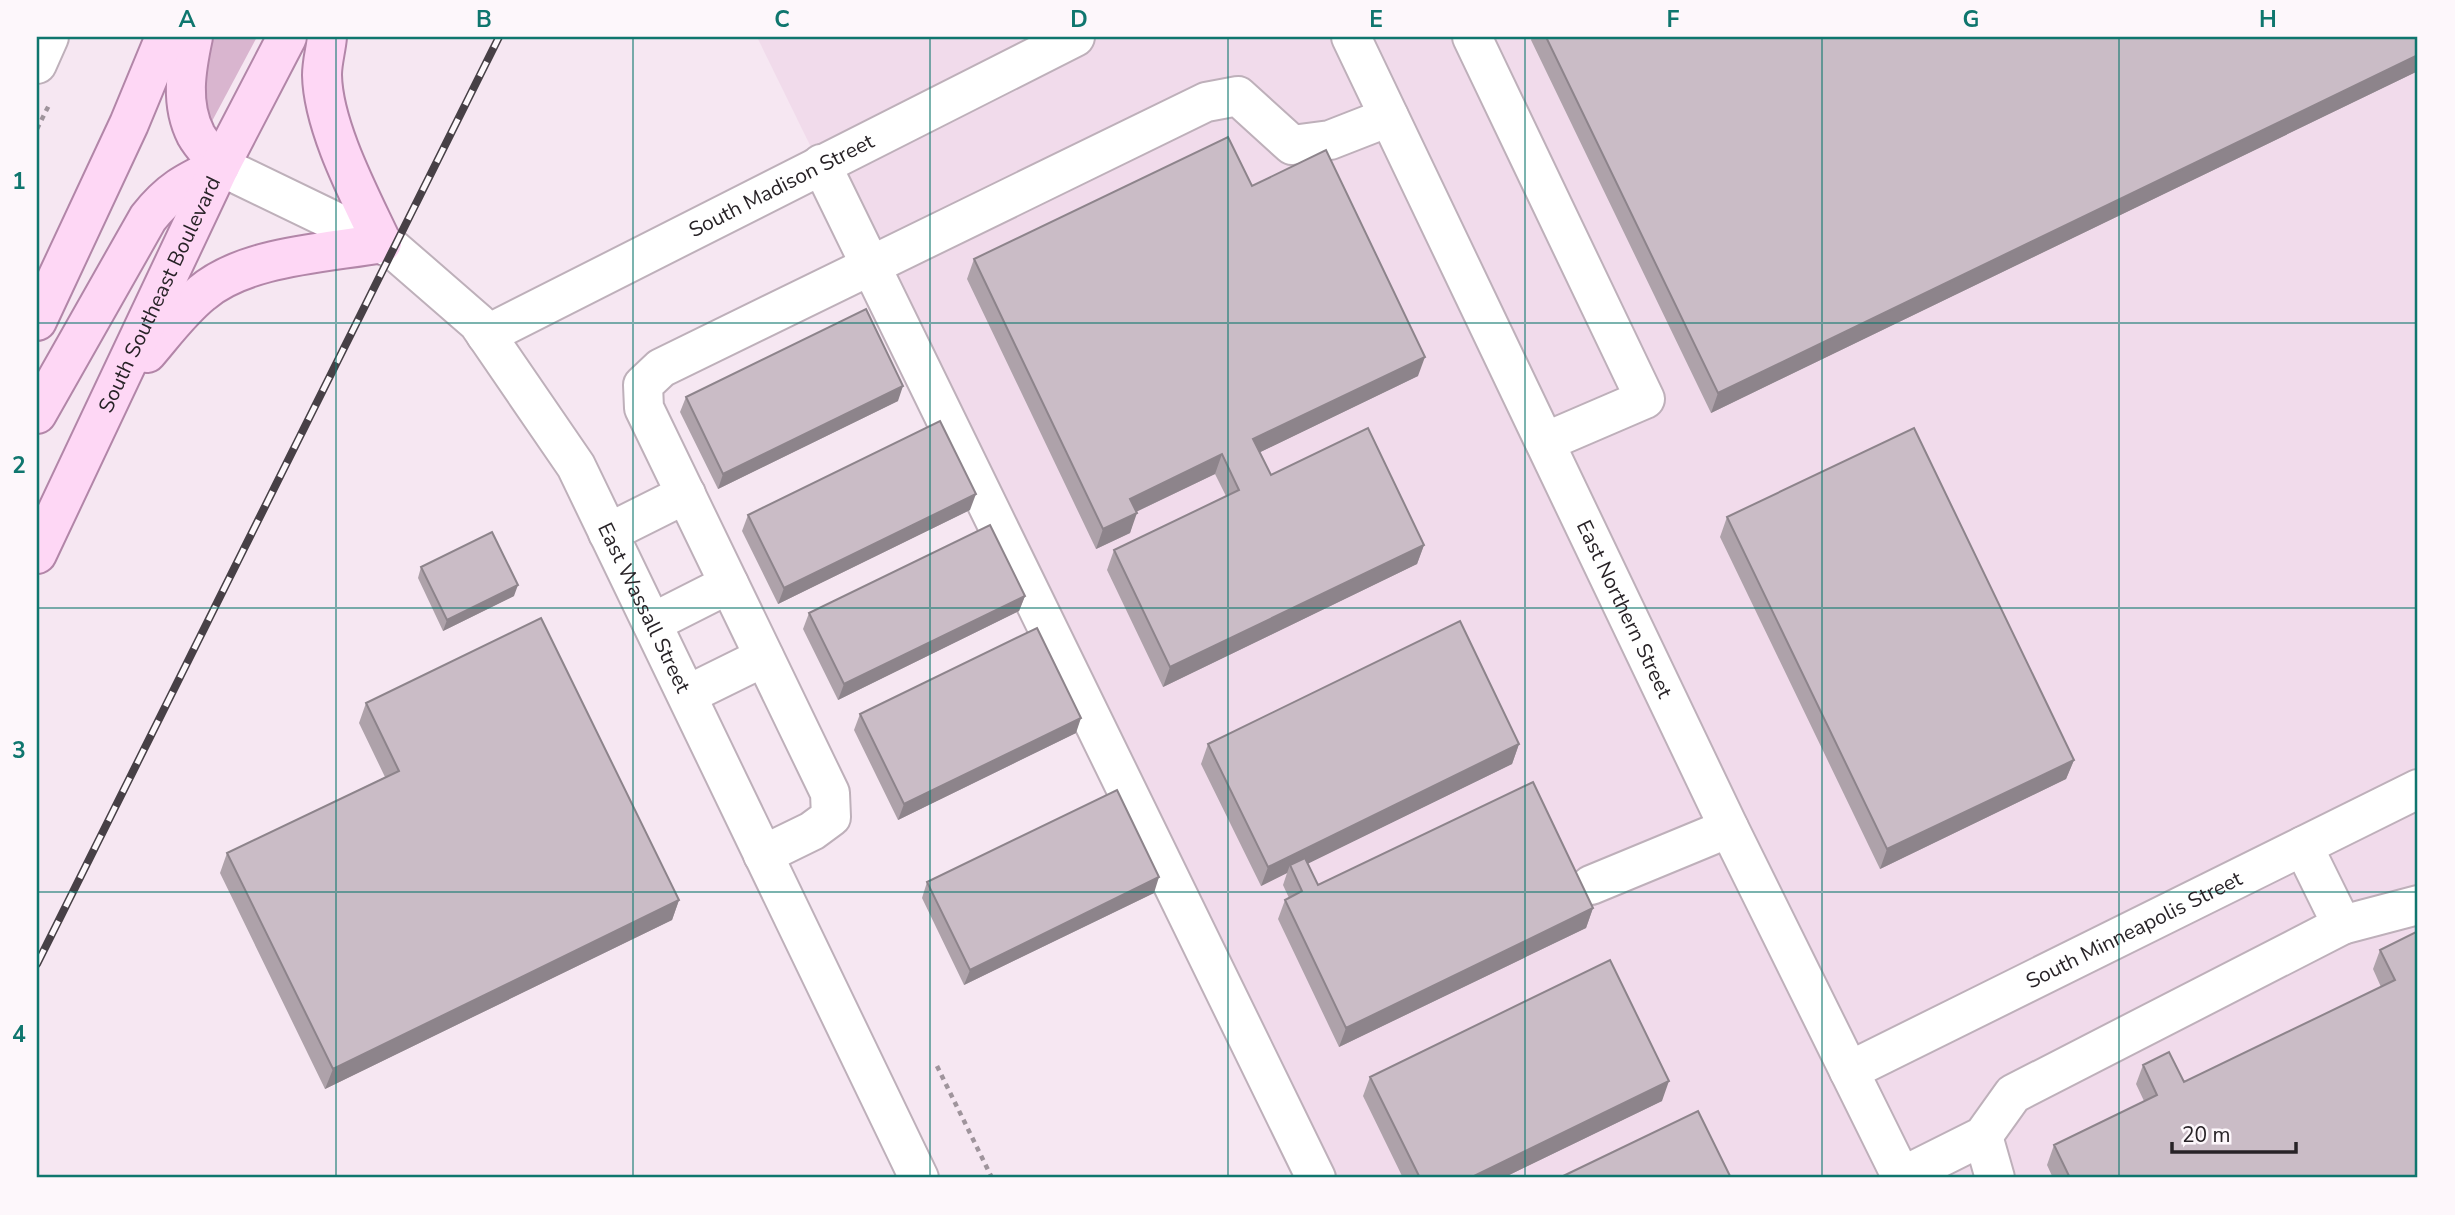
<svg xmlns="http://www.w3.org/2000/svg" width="2455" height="1215" viewBox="0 0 2455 1215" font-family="'Nunito Sans',sans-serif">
	<rect width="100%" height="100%" fill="#f6e7f2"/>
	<!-- built -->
	<path fill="#f1dbeb" d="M 757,37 L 2418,37 L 2418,1178 L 1316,1178 Z"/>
	<!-- green -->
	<path fill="#d9b5cf" d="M 211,37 L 257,37 L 210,125 L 201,79 Z"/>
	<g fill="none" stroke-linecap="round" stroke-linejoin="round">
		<defs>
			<g id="minor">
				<path id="s1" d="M 1351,37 L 1729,828 L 1902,1178"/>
				<path d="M 1472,37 L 1645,399 L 1545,442"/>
				<path d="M 37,64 L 49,37"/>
				<path d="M 821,164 L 1316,1178"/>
				<path id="s2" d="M 220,166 L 394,250 L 478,323 L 576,466 L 919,1178"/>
				<path id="s3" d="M 486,335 L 1075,37"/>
				<path d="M 608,533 L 686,494"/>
				<path d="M 652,623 L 729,584"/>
				<path d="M 687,695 L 764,657"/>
				<path d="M 763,855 L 812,831 L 831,817 L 830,793 L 644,408 L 643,385 L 661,368 L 1206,102 L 1238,96 L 1292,145 L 1330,140 L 1389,117"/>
				<path d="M 1591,885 L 1729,828"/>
				<path d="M 2342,925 L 2418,905"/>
				<path id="s4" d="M 1849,1071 L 2418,789"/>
				<path d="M 1983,1136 L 1995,1178"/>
				<path d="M 1901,1177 L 1983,1136 L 2013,1094 L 2342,925 L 2303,846"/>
			</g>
			<g id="major">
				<path d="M 193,37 C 186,70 180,104 196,135 C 202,146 213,156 220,166"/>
				<path d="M 37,321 L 129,124 L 165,37"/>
				<path d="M 147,353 C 165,332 181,310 202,293 C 245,256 326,253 382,243 C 360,196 323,127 322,75 C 322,62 326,49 327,37"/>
				<path d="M 37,414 L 148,218 C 171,189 187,182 220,166"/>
				<path id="s5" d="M 37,554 L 220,166 L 287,37"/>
			</g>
		</defs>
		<!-- minor casing -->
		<use href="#minor" stroke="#beb0ba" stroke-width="42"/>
		<!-- major casing -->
		<use href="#major" stroke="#b286a8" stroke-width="42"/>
		<!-- path -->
		<path stroke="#9f949c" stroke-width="4.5" stroke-dasharray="5 5" stroke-linecap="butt" d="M 37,129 L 50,103
			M 937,1066 L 992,1178"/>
		<!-- minor -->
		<use href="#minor" stroke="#fff" stroke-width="38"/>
		<!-- major -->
		<use href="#major" stroke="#fed7f5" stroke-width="38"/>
		<defs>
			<path id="rail" d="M 37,964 L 499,37"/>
		</defs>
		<!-- rail casing -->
		<use href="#rail" stroke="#474046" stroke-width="8"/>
		<!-- rail -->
		<use href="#rail" stroke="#fdf7fb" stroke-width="5" stroke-dasharray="16" stroke-linecap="butt"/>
	</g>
	<!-- wall -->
	<path fill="#aea2aa" d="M 1532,37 L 2418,37 L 2418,71 L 1711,413 L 1531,40 Z
		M 1252,186 L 1418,376 L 1260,452 L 1271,475 L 1424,545 L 1417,564 L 1163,687 L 1107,570 L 1114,550 L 1226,496 L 1215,474 L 1136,512 L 1130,533 L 1096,549 L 967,279 L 974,259 Z
		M 686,397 L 898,401 L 718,489 L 680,412 Z
		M 970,510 L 778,604 L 742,531 L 748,515 Z
		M 1727,517 L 2074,760 L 2066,779 L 1880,869 L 1720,537 Z
		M 421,567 L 514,596 L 443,631 L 418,578 Z
		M 1025,596 L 1019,611 L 838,700 L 803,629 L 809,613 Z
		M 366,703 L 679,900 L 672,920 L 325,1089 L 220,873 L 227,853 L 385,777 L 359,723 Z
		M 860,714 L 1076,733 L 898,820 L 854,730 Z
		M 1208,744 L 1519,744 L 1512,764 L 1308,863 L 1318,885 L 1593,908 L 1586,928 L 1339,1047 L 1278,919 L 1285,900 L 1289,898 L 1283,885 L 1287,873 L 1261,886 L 1201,764 Z
		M 927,882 L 1154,893 L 964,985 L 922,898 Z
		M 2418,931 L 2418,1178 L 2053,1178 L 2047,1165 L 2054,1145 L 2144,1101 L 2136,1084 L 2143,1065 L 2184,1082 L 2381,987 L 2373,969 L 2380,950 Z
		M 1370,1077 L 1662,1101 L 1503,1178 L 1403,1178 L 1363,1096 Z"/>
	<!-- shaded-wall -->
	<path fill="#8d848b" d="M 2418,55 L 2418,71 L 1711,413 L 1718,393 Z
		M 1425,357 L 1418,376 L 1246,459 L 1253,439 Z
		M 903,386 L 898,401 L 718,489 L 723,474 Z
		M 1222,454 L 1215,474 L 1123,518 L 1130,499 Z
		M 976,494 L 970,510 L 778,604 L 784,588 Z
		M 1137,513 L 1130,533 L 1096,549 L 1103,529 Z
		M 1424,545 L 1417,564 L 1163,687 L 1170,667 Z
		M 518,585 L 514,596 L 443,631 L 447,620 Z
		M 1025,596 L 1019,611 L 838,700 L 844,684 Z
		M 1081,718 L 1076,733 L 898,820 L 904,804 Z
		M 1519,744 L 1512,764 L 1293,871 L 1290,865 L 1287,873 L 1261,886 L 1268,867 Z
		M 2074,760 L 2066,779 L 1880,869 L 1887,849 Z
		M 1159,877 L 1154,893 L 964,985 L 970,970 Z
		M 679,900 L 672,920 L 325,1089 L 333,1069 Z
		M 1593,908 L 1586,928 L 1339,1047 L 1346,1028 Z
		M 1669,1081 L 1662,1101 L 1503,1178 L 1470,1178 Z"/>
	<!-- building -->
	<path fill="#cabcc6" stroke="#8d848b" stroke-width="2" d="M 1546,37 L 2418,37 L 2418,55 L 1718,393 Z
		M 1228,137 L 1252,186 L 1326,150 L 1425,357 L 1253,439 L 1271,475 L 1368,428 L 1424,545 L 1170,667 L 1114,550 L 1239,490 L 1222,454 L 1130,499 L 1137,513 L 1103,529 L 974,259 Z
		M 866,309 L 903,386 L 723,474 L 686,397 Z
		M 940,421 L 976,494 L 784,588 L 748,515 Z
		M 1914,428 L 2074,760 L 1887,849 L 1727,517 Z
		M 990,525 L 1025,596 L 844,684 L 809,613 Z
		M 492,532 L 518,585 L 447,620 L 421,567 Z
		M 541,618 L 679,900 L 333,1069 L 227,853 L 399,771 L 366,703 Z
		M 1460,621 L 1519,744 L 1268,867 L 1208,744 Z
		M 1037,628 L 1081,718 L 904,804 L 860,714 Z
		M 1533,782 L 1593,908 L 1346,1028 L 1285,900 L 1302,891 L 1290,865 L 1305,858 L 1318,885 Z
		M 1117,790 L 1159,877 L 970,970 L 927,882 Z
		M 2418,931 L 2418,1178 L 2070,1178 L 2054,1145 L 2157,1095 L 2143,1065 L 2169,1052 L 2184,1082 L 2395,980 L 2380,950 Z
		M 1610,960 L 1669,1081 L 1470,1178 L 1420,1178 L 1370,1077 Z
		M 1698,1111 L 1731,1178 L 1559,1178 Z"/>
	<!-- grid -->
	<path fill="none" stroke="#0f766e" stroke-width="2" stroke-opacity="0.55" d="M 336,37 L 336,1178M 633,37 L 633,1178M 930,37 L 930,1178M 1228,37 L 1228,1178M 1525,37 L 1525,1178M 1822,37 L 1822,1178M 2119,37 L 2119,1178M 37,323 L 2418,323M 37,608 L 2418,608M 37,892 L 2418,892"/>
	<g text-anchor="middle" stroke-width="5" stroke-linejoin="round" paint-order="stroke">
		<!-- street labels -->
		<g font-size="21" fill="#282327" stroke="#fdf7fb">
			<text dy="7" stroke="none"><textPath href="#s3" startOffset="331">South Madison Street</textPath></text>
			<text dy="7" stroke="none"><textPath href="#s5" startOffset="287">South Southeast Boulevard</textPath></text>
			<text dy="7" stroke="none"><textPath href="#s2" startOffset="635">East Wassall Street</textPath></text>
			<text dy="7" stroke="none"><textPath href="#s1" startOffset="634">East Northern Street</textPath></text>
			<text dy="7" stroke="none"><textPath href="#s4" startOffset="318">South Minneapolis Street</textPath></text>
		</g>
	</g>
	<!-- border -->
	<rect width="2455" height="1215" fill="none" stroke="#fdf7fb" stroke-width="77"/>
	<!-- scale -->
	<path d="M2172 1142v10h124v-10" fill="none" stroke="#282327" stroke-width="3.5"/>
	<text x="2182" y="1142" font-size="21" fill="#282327" stroke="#fdf7fb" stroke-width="5" paint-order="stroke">20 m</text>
	<rect x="38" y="38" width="2378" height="1138" fill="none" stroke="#0f766e" stroke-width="2.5"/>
	<g font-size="23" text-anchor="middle" font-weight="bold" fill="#0f766e">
		<text x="187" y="27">A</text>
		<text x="484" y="27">B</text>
		<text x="782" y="27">C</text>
		<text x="1079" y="27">D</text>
		<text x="1376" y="27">E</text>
		<text x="1673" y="27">F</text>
		<text x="1971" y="27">G</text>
		<text x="2268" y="27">H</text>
		<text x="19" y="189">1</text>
		<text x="19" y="473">2</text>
		<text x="19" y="758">3</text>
		<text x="19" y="1042">4</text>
	</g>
</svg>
